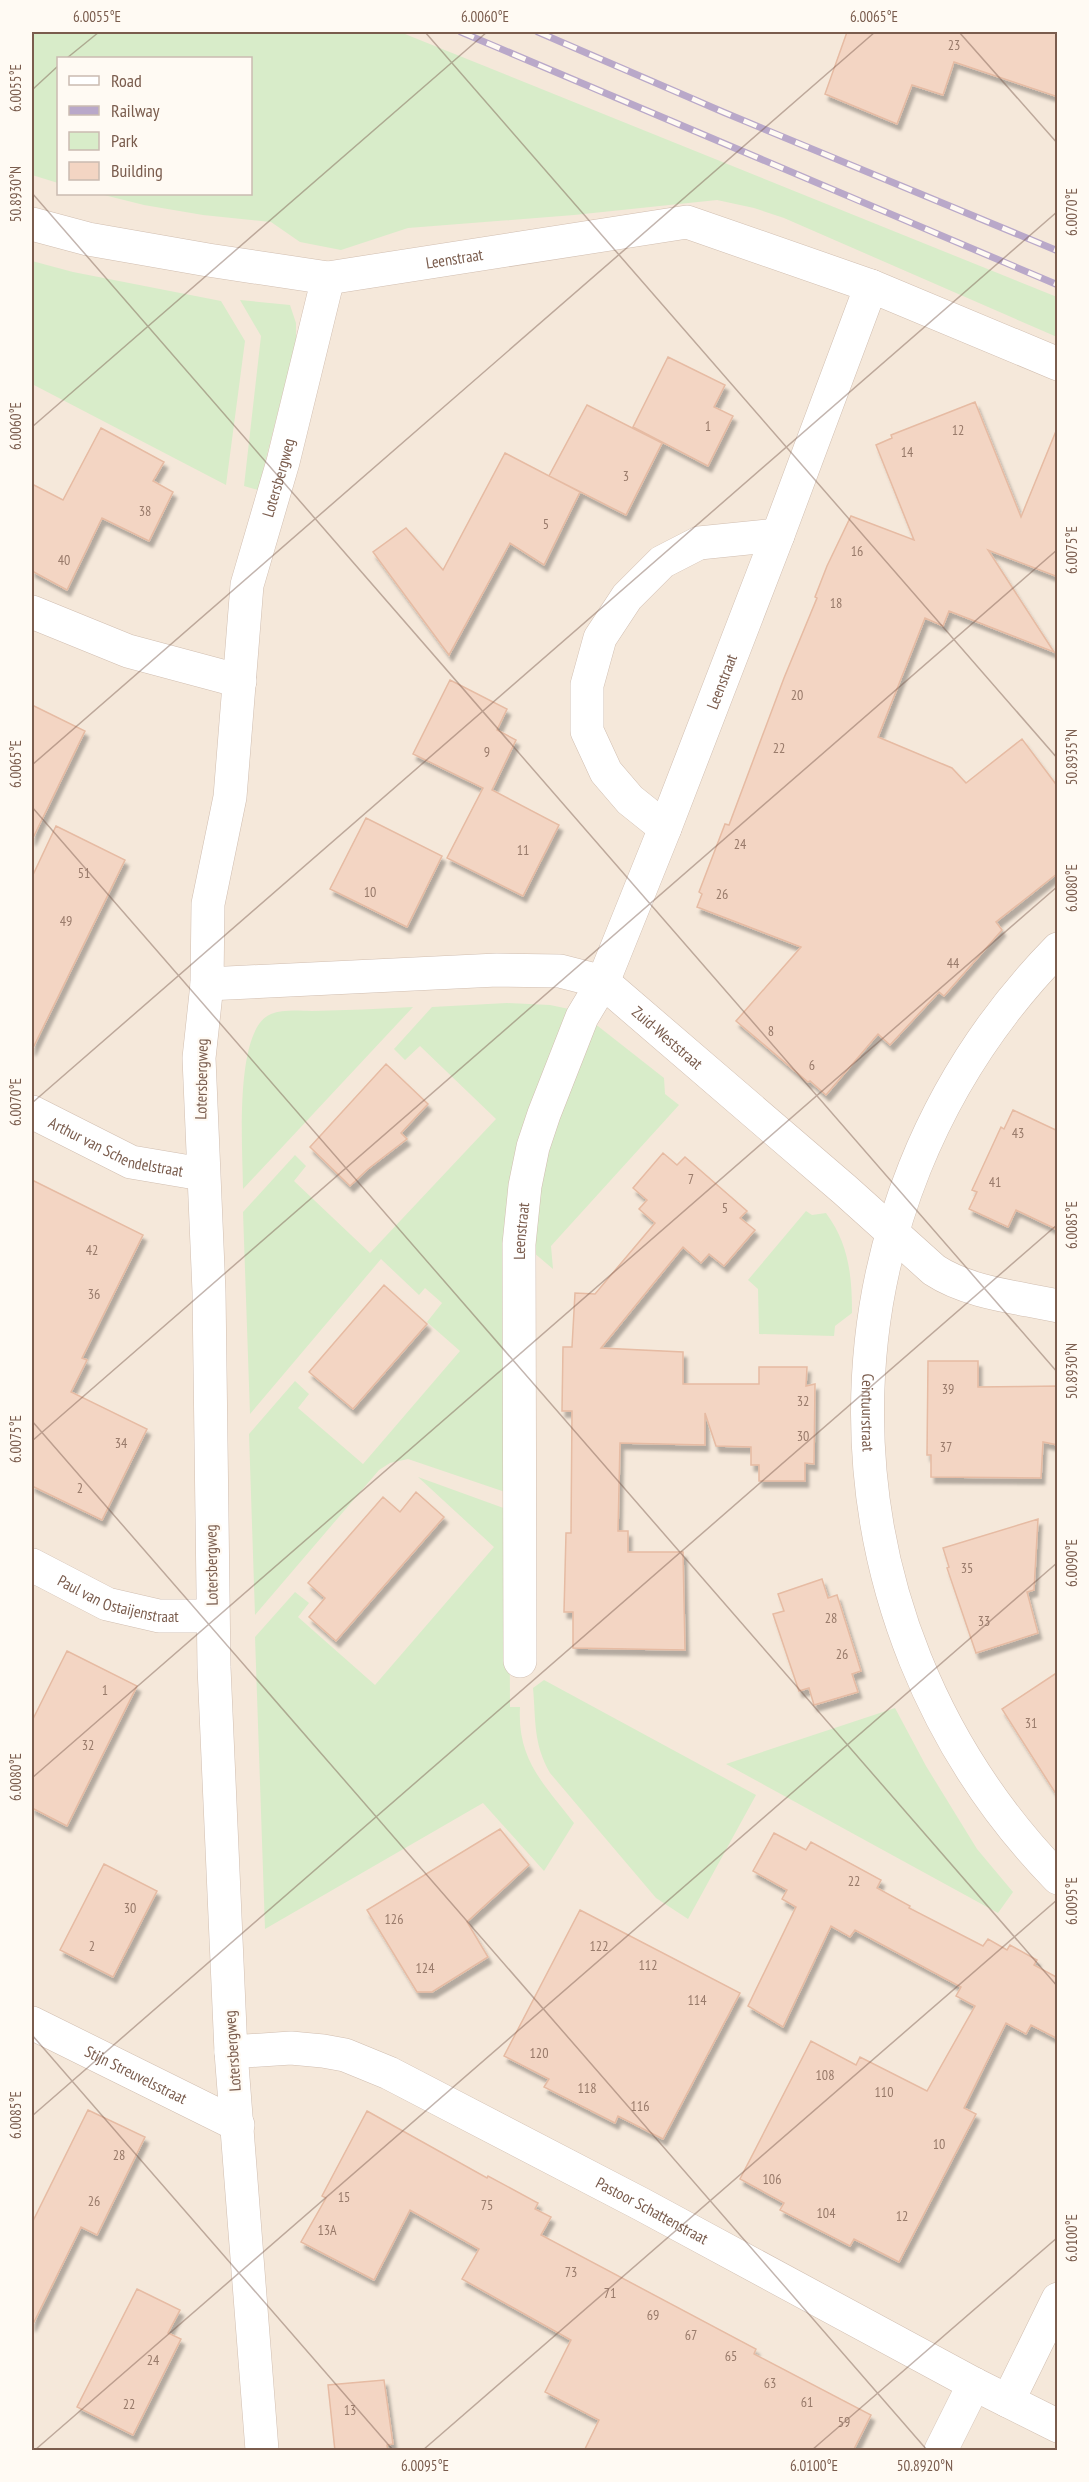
<svg xmlns="http://www.w3.org/2000/svg" width="1089" height="2482" viewBox="0 0 1089 2482" font-family="'PT Sans Narrow',sans-serif">
	<defs>
		<filter id="shadow"><feDropShadow dx="3.5" dy="6" stdDeviation="1.5" flood-color="#0004"/></filter>
	</defs>
	<rect width="100%" height="100%" fill="#fdf6ec"/>
	<!-- residential -->
	<path fill="#f5e8da" fill-rule="evenodd" d="M 32,32 L 1057,32 L 1057,2450 L 32,2450 ZM 58,58 L 250,58 L 250,194 L 58,194 Z"/>
	<!-- green -->
	<path fill="#d8ecc9" d="M 32,32 L 400,32 L 1057,297 L 1057,337 L 784,218 L 754,208 L 717,200 L 574,215 L 408,228 L 341,250 L 300,242 L 271,222 L 203,215 L 144,205 L 100,194 L 250,194 L 250,58 L 58,58 L 58,183 L 32,175 Z
		M 32,261 L 73,272 L 221,301 L 245,341 L 226,485 L 32,384 Z
		M 240,300 L 290,305 L 296,323 L 296,341 L 258,490 L 244,486 L 261,336 Z
		M 507,1003 L 550,1005 L 574,1010 L 532,1116 L 508,1493 L 408,1459 L 390,1463 L 379,1470 L 255,1615 L 249,1434 L 295,1381 L 309,1394 L 298,1408 L 363,1464 L 460,1351 L 427,1322 L 442,1303 L 425,1288 L 419,1295 L 381,1259 L 250,1414 L 243,1212 L 295,1155 L 306,1166 L 294,1181 L 370,1253 L 496,1119 L 420,1046 L 405,1060 L 394,1049 L 432,1007 Z
		M 413,1007 L 243,1189 C 243,1153 233,1029 271,1014 C 283,1009 300,1011 312,1011 C 346,1010 380,1009 413,1007 Z
		M 594,1023 L 664,1078 L 665,1094 L 679,1105 L 551,1246 L 553,1269 L 533,1252 L 546,1149 Z
		M 806,1211 L 812,1215 L 826,1213 C 849,1244 852,1276 852,1313 L 835,1326 L 834,1336 L 759,1334 L 758,1289 L 748,1280 Z
		M 418,1477 L 509,1510 L 510,1707 L 520,1707 C 517,1760 544,1784 574,1823 L 544,1871 L 483,1803 L 265,1929 L 255,1637 L 295,1592 L 309,1603 L 298,1617 L 375,1685 L 494,1547 Z
		M 544,1680 L 756,1795 L 688,1919 L 656,1898 L 550,1773 C 533,1743 536,1721 533,1688 Z
		M 895,1708 L 926,1766 L 977,1849 L 1013,1892 L 998,1913 L 726,1764 Z"/>
	<!-- building -->
	<path fill="#f3d5c3" stroke="#e6bba3" stroke-width="1.5" filter="url(#shadow)" d="M 847,32 L 1058,32 L 1058,97 L 954,62 L 943,95 L 912,85 L 897,124 L 825,94 Z
		M 668,357 L 725,385 L 714,407 L 733,416 L 708,466 L 633,427 Z
		M 975,402 L 1021,517 L 1056,431 L 1058,432 L 1058,577 L 988,550 L 1054,652 L 949,611 L 943,626 L 925,618 L 878,737 L 952,768 L 966,783 L 1022,739 L 1058,787 L 1058,873 L 996,922 L 1002,930 L 944,996 L 939,992 L 890,1045 L 878,1034 L 826,1095 L 810,1081 L 808,1082 L 736,1021 L 801,947 L 697,907 L 702,894 L 699,892 L 725,824 L 729,825 L 784,678 L 817,598 L 815,597 L 827,566 L 851,516 L 914,540 L 876,445 L 892,438 L 891,435 Z
		M 587,405 L 662,443 L 626,515 L 549,476 Z
		M 101,428 L 164,462 L 153,481 L 173,492 L 149,541 L 102,518 L 67,590 L 32,571 L 32,484 L 63,500 Z
		M 505,453 L 580,492 L 544,565 L 510,543 L 449,655 L 373,552 L 406,528 L 443,570 Z
		M 450,680 L 507,709 L 497,730 L 516,740 L 492,790 L 559,825 L 523,896 L 447,858 L 483,788 L 413,754 Z
		M 32,705 L 85,731 L 32,840 Z
		M 366,818 L 442,856 L 407,927 L 330,889 Z
		M 56,826 L 125,860 L 32,1050 L 32,877 Z
		M 386,1064 L 428,1104 L 401,1133 L 407,1139 L 368,1169 L 350,1186 L 310,1147 Z
		M 1013,1110 L 1058,1131 L 1058,1230 L 1016,1210 L 1008,1227 L 969,1209 L 977,1192 L 972,1190 L 1001,1127 L 1004,1129 Z
		M 663,1153 L 677,1165 L 685,1157 L 747,1211 L 740,1218 L 755,1230 L 724,1266 L 709,1254 L 701,1263 L 683,1247 L 601,1348 L 683,1352 L 683,1384 L 759,1384 L 759,1367 L 807,1367 L 806,1386 L 815,1384 L 814,1464 L 805,1463 L 805,1481 L 759,1481 L 759,1465 L 751,1465 L 751,1447 L 716,1446 L 705,1413 L 705,1445 L 620,1443 L 618,1531 L 628,1531 L 628,1552 L 683,1552 L 685,1650 L 573,1648 L 573,1612 L 564,1612 L 566,1533 L 571,1533 L 572,1411 L 562,1411 L 563,1347 L 572,1347 L 575,1293 L 595,1294 L 655,1223 L 639,1209 L 647,1200 L 633,1188 Z
		M 32,1180 L 143,1235 L 82,1358 L 87,1360 L 71,1392 L 147,1429 L 102,1520 L 32,1486 Z
		M 384,1285 L 427,1324 L 353,1409 L 309,1372 Z
		M 928,1361 L 978,1361 L 978,1387 L 1058,1386 L 1058,1445 L 1043,1442 L 1041,1478 L 931,1477 L 931,1455 L 927,1455 Z
		M 416,1492 L 444,1517 L 336,1641 L 309,1617 L 325,1598 L 308,1583 L 383,1497 L 400,1512 Z
		M 1038,1519 L 1034,1590 L 1027,1592 L 1038,1633 L 976,1653 L 947,1568 L 949,1567 L 943,1548 Z
		M 822,1579 L 828,1598 L 837,1595 L 861,1671 L 852,1674 L 858,1692 L 814,1705 L 809,1688 L 799,1691 L 773,1614 L 784,1611 L 778,1594 Z
		M 67,1651 L 137,1686 L 67,1826 L 32,1808 L 32,1721 Z
		M 1058,1672 L 1058,1797 L 1002,1709 Z
		M 500,1829 L 529,1865 L 467,1922 L 488,1957 L 432,1992 L 417,1992 L 367,1910 Z
		M 774,1833 L 806,1850 L 811,1842 L 881,1880 L 877,1888 L 910,1906 L 909,1908 L 983,1946 L 988,1939 L 1007,1950 L 1010,1945 L 1037,1960 L 1034,1965 L 1058,1978 L 1058,2039 L 1031,2025 L 1026,2034 L 1006,2023 L 964,2108 L 976,2114 L 899,2262 L 854,2239 L 850,2246 L 780,2210 L 784,2203 L 740,2179 L 811,2041 L 856,2065 L 860,2057 L 927,2091 L 975,2006 L 956,1996 L 961,1987 L 855,1930 L 850,1937 L 831,1926 L 783,2027 L 748,2006 L 796,1907 L 782,1899 L 787,1890 L 753,1871 Z
		M 104,1864 L 157,1891 L 113,1977 L 60,1950 Z
		M 580,1910 L 740,1993 L 663,2139 L 618,2116 L 615,2123 L 544,2087 L 549,2079 L 504,2056 Z
		M 88,2110 L 145,2137 L 97,2235 L 81,2227 L 32,2326 L 32,2223 Z
		M 367,2111 L 487,2178 L 488,2176 L 538,2203 L 535,2209 L 551,2217 L 541,2235 L 756,2349 L 754,2354 L 871,2415 L 853,2451 L 584,2451 L 599,2420 L 545,2392 L 571,2340 L 462,2279 L 479,2249 L 410,2210 L 374,2280 L 301,2242 L 326,2198 L 322,2196 Z
		M 137,2289 L 180,2310 L 168,2333 L 181,2339 L 133,2435 L 77,2407 Z
		M 384,2380 L 393,2444 L 387,2445 L 388,2451 L 335,2451 L 328,2385 Z"/>
	<g fill="none" stroke-linecap="round" stroke-linejoin="round">
		<defs>
			<g id="minor">
				<path id="s1" d="M 32,224 L 88,239 L 208,260 L 328,278 L 687,222 L 871,286"/>
				<path d="M 32,612 L 128,651 L 240,681"/>
				<path d="M 665,828 L 630,800 L 606,772 L 587,731 L 587,685 L 600,638 L 627,597 L 662,562 L 699,543 L 778,535"/>
				<path id="s2" d="M 1058,949 C 803,1209 805,1618 1058,1878"/>
				<path id="s3" d="M 207,984 L 497,970 L 560,971 L 603,982 L 845,1190 L 934,1270 C 969,1293 1017,1297 1058,1306"/>
				<path id="s4" d="M 32,1112 L 131,1162 L 202,1174"/>
				<path id="s5" d="M 32,1565 L 107,1604 L 159,1616 L 211,1616"/>
				<path id="s6" d="M 520,1661 L 519,1244 L 525,1186 L 533,1147 L 544,1114 L 582,1017 L 603,982 L 665,828 L 778,535 L 871,286 L 1058,364"/>
				<path id="s7" d="M 32,2023 L 238,2125"/>
				<path id="s8" d="M 231,2052 L 291,2048 L 323,2051 L 345,2055 L 389,2073 L 641,2204 L 974,2384 L 1058,2426"/>
				<path d="M 1008,2401 L 1058,2299"/>
				<path id="s9" d="M 262,2450 L 231,2052 L 214,1667 L 209,1292 L 199,1058 L 207,984 L 208,904 L 230,797 L 247,585 L 283,462 L 328,278"/>
				<path d="M 941,2450 L 974,2384"/>
			</g>
		</defs>
		<!-- minor casing -->
		<use href="#minor" stroke="#d1beb0" stroke-width="34"/>
		<!-- minor -->
		<use href="#minor" stroke="#fff" stroke-width="33"/>
		<defs>
			<path id="rail" d="M 461,32 L 1058,285
				M 538,32 L 723,112 L 1058,251"/>
		</defs>
		<!-- rail casing -->
		<use href="#rail" stroke="#b9a8c9" stroke-width="7"/>
		<!-- rail -->
		<use href="#rail" stroke="#fffaf3" stroke-width="4.5" stroke-dasharray="14" stroke-linecap="butt"/>
	</g>
	<!-- ticks -->
	<path fill="none" stroke="#7a5c4d" stroke-width="1.5" stroke-opacity="0.45" d="M 425,32 L 1058,759M 959,32 L 1058,144M 67,58 L 99,32M 32,90 L 58,66M 32,193 L 1058,1373M 32,427 L 487,32M 32,765 L 875,32M 32,807 L 1058,1987M 32,1103 L 1058,211M 32,1421 L 927,2450M 32,1441 L 1058,549M 32,1778 L 1058,886M 32,2035 L 393,2450M 32,2116 L 1058,1224M 35,2450 L 1058,1562M 423,2450 L 1058,1899M 812,2450 L 1058,2237"/>
	<g text-anchor="middle" stroke-width="4.5" stroke-linejoin="round" paint-order="stroke">
		<!-- number labels -->
		<g font-size="14" fill="#987a6a">
			<text x="954" y="50">23</text>
			<text x="708" y="431">1</text>
			<text x="958" y="435">12</text>
			<text x="907" y="457">14</text>
			<text x="626" y="481">3</text>
			<text x="145" y="516">38</text>
			<text x="546" y="529">5</text>
			<text x="857" y="556">16</text>
			<text x="64" y="565">40</text>
			<text x="836" y="608">18</text>
			<text x="797" y="700">20</text>
			<text x="779" y="753">22</text>
			<text x="487" y="757">9</text>
			<text x="740" y="849">24</text>
			<text x="523" y="855">11</text>
			<text x="84" y="878">51</text>
			<text x="370" y="897">10</text>
			<text x="722" y="899">26</text>
			<text x="66" y="926">49</text>
			<text x="953" y="968">44</text>
			<text x="771" y="1036">8</text>
			<text x="812" y="1070">6</text>
			<text x="1018" y="1138">43</text>
			<text x="691" y="1184">7</text>
			<text x="995" y="1187">41</text>
			<text x="725" y="1213">5</text>
			<text x="92" y="1255">42</text>
			<text x="94" y="1299">36</text>
			<text x="948" y="1394">39</text>
			<text x="803" y="1406">32</text>
			<text x="803" y="1441">30</text>
			<text x="121" y="1448">34</text>
			<text x="946" y="1452">37</text>
			<text x="80" y="1493">2</text>
			<text x="967" y="1573">35</text>
			<text x="831" y="1623">28</text>
			<text x="984" y="1626">33</text>
			<text x="842" y="1659">26</text>
			<text x="105" y="1695">1</text>
			<text x="1031" y="1728">31</text>
			<text x="88" y="1750">32</text>
			<text x="854" y="1886">22</text>
			<text x="130" y="1913">30</text>
			<text x="394" y="1924">126</text>
			<text x="92" y="1951">2</text>
			<text x="599" y="1951">122</text>
			<text x="648" y="1970">112</text>
			<text x="425" y="1973">124</text>
			<text x="697" y="2005">114</text>
			<text x="539" y="2058">120</text>
			<text x="825" y="2080">108</text>
			<text x="587" y="2093">118</text>
			<text x="884" y="2097">110</text>
			<text x="640" y="2111">116</text>
			<text x="939" y="2149">10</text>
			<text x="119" y="2160">28</text>
			<text x="772" y="2184">106</text>
			<text x="344" y="2202">15</text>
			<text x="94" y="2206">26</text>
			<text x="487" y="2210">75</text>
			<text x="826" y="2218">104</text>
			<text x="902" y="2221">12</text>
			<text x="327" y="2235">13A</text>
			<text x="571" y="2277">73</text>
			<text x="610" y="2298">71</text>
			<text x="653" y="2320">69</text>
			<text x="691" y="2340">67</text>
			<text x="731" y="2361">65</text>
			<text x="153" y="2365">24</text>
			<text x="770" y="2388">63</text>
			<text x="807" y="2407">61</text>
			<text x="129" y="2409">22</text>
			<text x="350" y="2415">13</text>
			<text x="844" y="2427">59</text>
		</g>
		<!-- street labels -->
		<g font-size="16" fill="#7a5c4d" stroke="#fffaf3">
			<text dy="6" stroke="none"><textPath href="#s1" startOffset="429">Leenstraat</textPath></text>
			<text dy="6" stroke="none"><textPath href="#s9" startOffset="1982">Lotersbergweg</textPath></text>
			<text dy="6" stroke="none"><textPath href="#s6" startOffset="1018">Leenstraat</textPath></text>
			<text dy="6" stroke="none"><textPath href="#s3" startOffset="483">Zuid-Weststraat</textPath></text>
			<text transform="translate(201 1079) rotate(-89)" y="6">Lotersbergweg</text>
			<text dy="6" stroke="none"><textPath href="#s4" startOffset="92">Arthur van Schendelstraat</textPath></text>
			<text dy="6" stroke="none"><textPath href="#s6" startOffset="430">Leenstraat</textPath></text>
			<text dy="6" stroke="none"><textPath href="#s2" startOffset="514">Ceintuurstraat</textPath></text>
			<text transform="translate(211 1565) rotate(-91)" y="6">Lotersbergweg</text>
			<text dy="6" stroke="none"><textPath href="#s5" startOffset="94">Paul van Ostaijenstraat</textPath></text>
			<text transform="translate(232 2051) rotate(-94)" y="6">Lotersbergweg</text>
			<text dy="6" stroke="none"><textPath href="#s7" startOffset="116">Stijn Streuvelsstraat</textPath></text>
			<text dy="6" stroke="none"><textPath href="#s8" startOffset="459">Pastoor Schattenstraat</textPath></text>
		</g>
	</g>
	<!-- border -->
	<rect width="1089" height="2482" fill="none" stroke="#fffaf3" stroke-width="66"/>
	<!-- legend -->
	<rect x="57" y="57" width="195" height="138" fill="#fffaf3" stroke="#cabbb1" stroke-width="1.5"/>
	<rect x="69" y="76" width="30" height="9" fill="#ffffff" stroke="#cabbb1" stroke-width="1.5"/>
	<text x="111" y="87" font-size="18" fill="#7a5c4d">Road</text>
	<rect x="69" y="106" width="30" height="9" fill="#b9a8c9" stroke="#cabbb1" stroke-width="1.5"/>
	<text x="111" y="117" font-size="18" fill="#7a5c4d">Railway</text>
	<rect x="69" y="132" width="30" height="18" fill="#d8ecc9" stroke="#cabbb1" stroke-width="1.5"/>
	<text x="111" y="147" font-size="18" fill="#7a5c4d">Park</text>
	<rect x="69" y="162" width="30" height="18" fill="#f3d5c3" stroke="#cabbb1" stroke-width="1.5"/>
	<text x="111" y="177" font-size="18" fill="#7a5c4d">Building</text>
	<rect x="33" y="33" width="1023" height="2416" fill="none" stroke="#7a5c4d" stroke-width="2"/>
	<g font-size="15" text-anchor="middle" fill="#7a5c4d">
		<text x="97" y="22">6.0055°E</text>
		<text x="485" y="22">6.0060°E</text>
		<text x="874" y="22">6.0065°E</text>
		<text transform="translate(16 88) rotate(-90)" y="5">6.0055°E</text>
		<text transform="translate(16 194) rotate(-90)" y="5">50.8930°N</text>
		<text transform="translate(1072 212) rotate(-90)" y="5">6.0070°E</text>
		<text transform="translate(16 426) rotate(-90)" y="5">6.0060°E</text>
		<text transform="translate(1072 550) rotate(-90)" y="5">6.0075°E</text>
		<text transform="translate(1072 757) rotate(-90)" y="5">50.8935°N</text>
		<text transform="translate(16 764) rotate(-90)" y="5">6.0065°E</text>
		<text transform="translate(1072 888) rotate(-90)" y="5">6.0080°E</text>
		<text transform="translate(16 1102) rotate(-90)" y="5">6.0070°E</text>
		<text transform="translate(1072 1225) rotate(-90)" y="5">6.0085°E</text>
		<text transform="translate(1072 1371) rotate(-90)" y="5">50.8930°N</text>
		<text transform="translate(16 1439) rotate(-90)" y="5">6.0075°E</text>
		<text transform="translate(1072 1563) rotate(-90)" y="5">6.0090°E</text>
		<text transform="translate(16 1777) rotate(-90)" y="5">6.0080°E</text>
		<text transform="translate(1072 1901) rotate(-90)" y="5">6.0095°E</text>
		<text transform="translate(16 2115) rotate(-90)" y="5">6.0085°E</text>
		<text transform="translate(1072 2238) rotate(-90)" y="5">6.0100°E</text>
		<text x="425" y="2471">6.0095°E</text>
		<text x="814" y="2471">6.0100°E</text>
		<text x="925" y="2471">50.8920°N</text>
	</g>
</svg>
